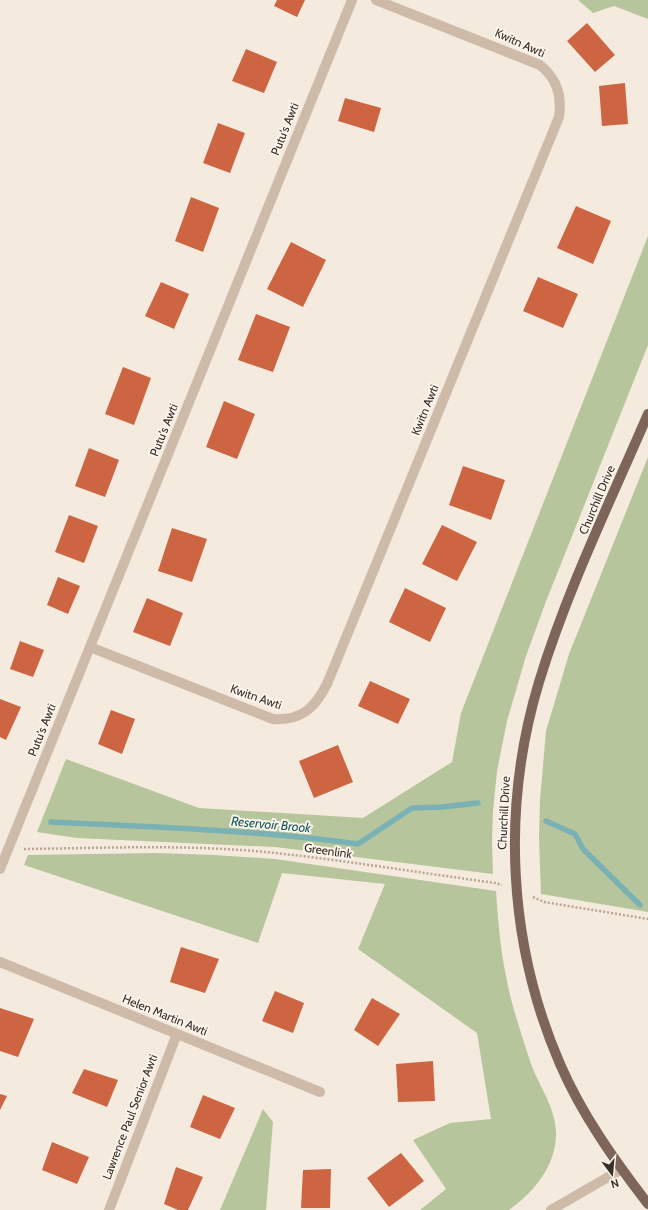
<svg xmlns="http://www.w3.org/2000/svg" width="648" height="1210" viewBox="0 0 648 1210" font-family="Cabin,sans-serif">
	<rect width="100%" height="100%" fill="#f4eade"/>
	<!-- green -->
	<path fill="#b7c59c" d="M 578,0 L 648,0 L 648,19 L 614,6 L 593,13 Z
		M 648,236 L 648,345 L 545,604 L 526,656 L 507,721 L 497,771 L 493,811 L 492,841 L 493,874 L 275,847 L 77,838 L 37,832 L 66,759 L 199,808 L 363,818 L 452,762 L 461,713 Z
		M 648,457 L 648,912 L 541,894 L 539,838 L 540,800 L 546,731 L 569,654 Z
		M 157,853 L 214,855 L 275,859 L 496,891 C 498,919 500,947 506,976 C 511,1004 521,1033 530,1061 C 538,1085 557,1109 556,1135 C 555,1167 534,1192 509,1210 L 420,1210 L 446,1189 L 413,1140 L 450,1123 L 491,1119 L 477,1033 L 358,949 L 385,884 L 282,873 L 258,943 L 24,865 L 28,855 Z
		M 263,1109 L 273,1122 L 266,1210 L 220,1210 Z"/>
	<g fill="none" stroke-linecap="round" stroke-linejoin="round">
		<!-- stream -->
		<path stroke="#7ab1b4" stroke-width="5.5" d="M 546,821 L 575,834 L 583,849 L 640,905
			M 51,822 C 153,827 256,830 358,844 L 412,808 L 442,807 L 478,803"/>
	</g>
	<!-- building -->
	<path fill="#ce6542" d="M 277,0 L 305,0 L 297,17 L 274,6 Z
		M 587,23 L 615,55 L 595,72 L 567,41 Z
		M 246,49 L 277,62 L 264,93 L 232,81 Z
		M 625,83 L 628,124 L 602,126 L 599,86 Z
		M 345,98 L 381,108 L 374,132 L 338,121 Z
		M 218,123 L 245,133 L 230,173 L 203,163 Z
		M 191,197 L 219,208 L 203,252 L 175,241 Z
		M 576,206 L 611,221 L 593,264 L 557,248 Z
		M 291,242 L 326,260 L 303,307 L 267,289 Z
		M 538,277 L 578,294 L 563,328 L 523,311 Z
		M 161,282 L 189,294 L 174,329 L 145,316 Z
		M 256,314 L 290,327 L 273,372 L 238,360 Z
		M 123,367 L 151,378 L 134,425 L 105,414 Z
		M 224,401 L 255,414 L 237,459 L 206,447 Z
		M 89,448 L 119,460 L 105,497 L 75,486 Z
		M 463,466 L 505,480 L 491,520 L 449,505 Z
		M 69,515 L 98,526 L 84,563 L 55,552 Z
		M 442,525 L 477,542 L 457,581 L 422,564 Z
		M 172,528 L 207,539 L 192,582 L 158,571 Z
		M 58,577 L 80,586 L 68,614 L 47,605 Z
		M 405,588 L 446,608 L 430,642 L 389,622 Z
		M 147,598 L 183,613 L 170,646 L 133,632 Z
		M 20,641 L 44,650 L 33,677 L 10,669 Z
		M 370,681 L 410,699 L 398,724 L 358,706 Z
		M 0,699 L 21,707 L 6,740 L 0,737 Z
		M 111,710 L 135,719 L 122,754 L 98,744 Z
		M 338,745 L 353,782 L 314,798 L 299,761 Z
		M 181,947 L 219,959 L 205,993 L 170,982 Z
		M 275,991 L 304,1003 L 293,1033 L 262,1021 Z
		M 372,998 L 400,1014 L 378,1046 L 354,1030 Z
		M 0,1008 L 34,1019 L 18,1057 L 0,1051 Z
		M 433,1061 L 435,1101 L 398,1102 L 396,1064 Z
		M 84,1069 L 118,1080 L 107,1107 L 72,1093 Z
		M 0,1094 L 7,1096 L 0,1110 Z
		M 203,1095 L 235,1108 L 220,1139 L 190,1127 Z
		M 52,1142 L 89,1157 L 77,1184 L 42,1170 Z
		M 401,1153 L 424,1181 L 389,1207 L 367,1178 Z
		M 176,1167 L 203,1177 L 188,1210 L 178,1210 L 164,1204 Z
		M 331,1169 L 330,1208 L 301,1208 L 303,1170 Z"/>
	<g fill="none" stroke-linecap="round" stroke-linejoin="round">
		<!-- path -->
		<path stroke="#baa492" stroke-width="2.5" stroke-dasharray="2 2" stroke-linecap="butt" d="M 24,849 C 107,848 192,844 275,853 C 349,861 422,873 495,883 L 502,885
			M 533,897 L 544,902 L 648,919"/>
		<!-- minor -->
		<path stroke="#cebaa8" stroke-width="10" d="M 90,647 L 273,719 C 301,721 315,708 327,684 L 559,117 C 562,95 557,79 540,65 L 376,0
			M 0,869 L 352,0
			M 0,962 L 320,1092
			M 109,1210 L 177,1034
			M 551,1210 L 622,1169"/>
		<!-- major -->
		<path stroke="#7d6559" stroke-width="10" d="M 648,414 C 610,502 567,590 539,682 C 501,808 508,944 560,1064 C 582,1115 615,1161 648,1204"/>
	</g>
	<g text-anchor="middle" stroke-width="4" stroke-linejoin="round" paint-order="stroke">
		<!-- street labels -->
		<g font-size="12" fill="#3a2e29" stroke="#fbf4eb">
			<text transform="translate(520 43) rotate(24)" y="4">Kwitn Awti</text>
			<text transform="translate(285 129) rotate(-68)" y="4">Putu's Awti</text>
			<text transform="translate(425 410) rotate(-68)" y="4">Kwitn Awti</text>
			<text transform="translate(164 430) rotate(-68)" y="4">Putu's Awti</text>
			<text transform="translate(597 500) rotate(-67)" y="4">Churchill Drive</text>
			<text transform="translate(256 697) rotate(19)" y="4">Kwitn Awti</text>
			<text transform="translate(42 730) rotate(-68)" y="4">Putu's Awti</text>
			<text transform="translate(504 813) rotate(-87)" y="4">Churchill Drive</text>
			<text transform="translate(328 851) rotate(8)" y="4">Greenlink</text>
			<text transform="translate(165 1015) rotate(22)" y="4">Helen Martin Awti</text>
			<text transform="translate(130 1117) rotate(-69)" y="4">Lawrence Paul Senior Awti</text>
		</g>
		<!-- water labels -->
		<g font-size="13" font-style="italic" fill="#1b5a5f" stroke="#fbf4eb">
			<text transform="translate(271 824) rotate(5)" y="5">Reservoir Brook</text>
		</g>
	</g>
	<!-- north arrow -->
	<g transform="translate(612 1174) rotate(164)" stroke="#fbf4eb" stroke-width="3" paint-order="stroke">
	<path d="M0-3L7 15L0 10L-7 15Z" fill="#3a2e29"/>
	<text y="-6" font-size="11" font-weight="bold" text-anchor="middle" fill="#3a2e29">N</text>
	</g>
</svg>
